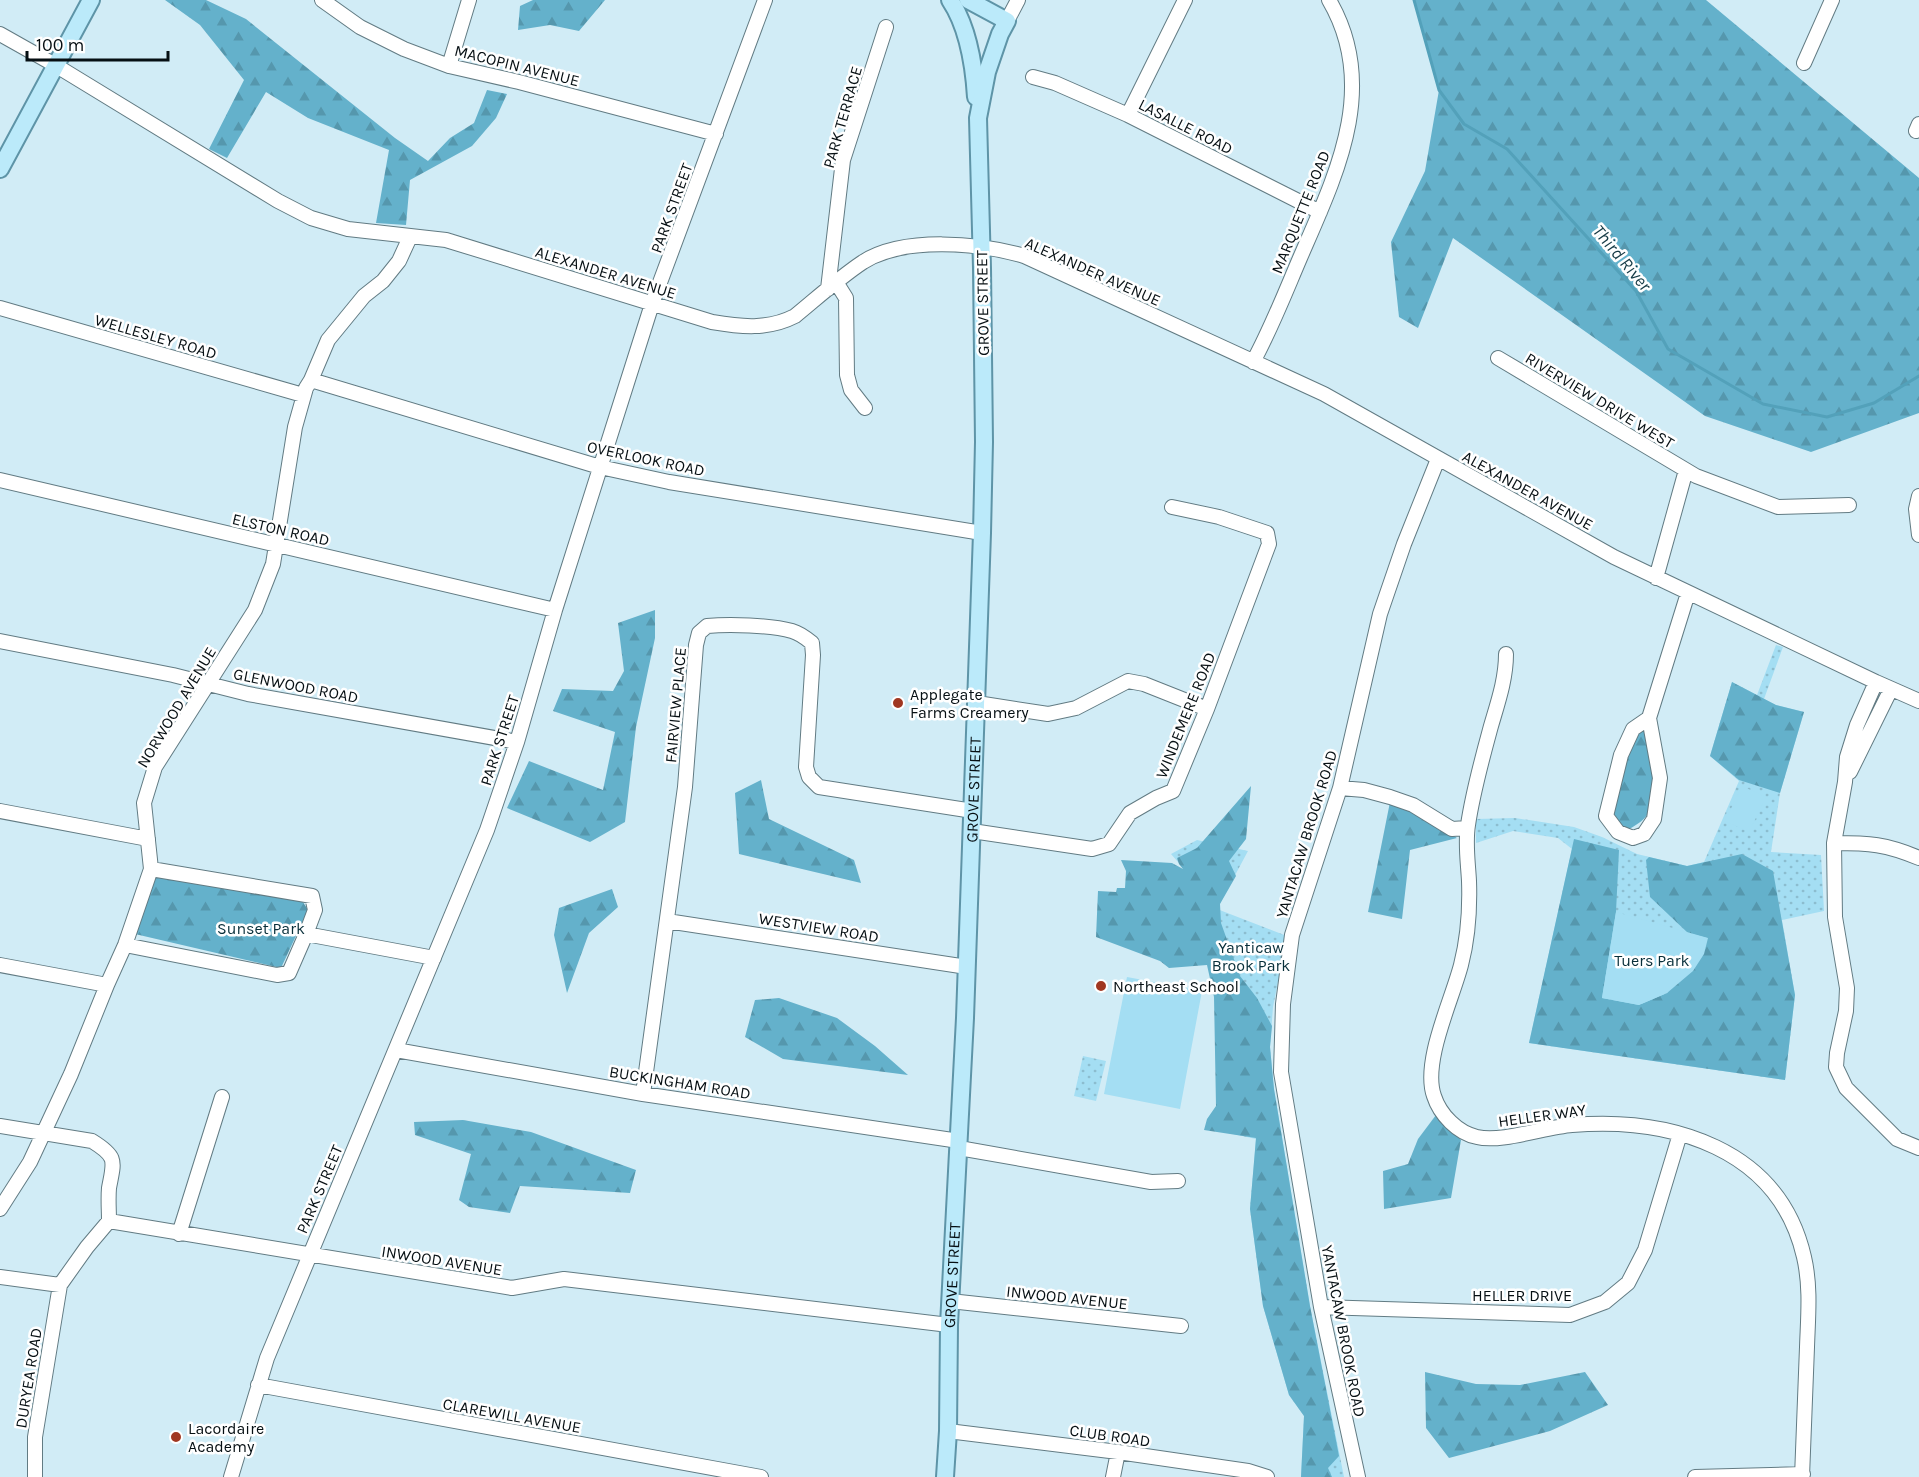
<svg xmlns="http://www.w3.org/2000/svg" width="1919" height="1477" viewBox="0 0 1919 1477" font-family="Karla,sans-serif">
	<defs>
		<pattern id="grass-dots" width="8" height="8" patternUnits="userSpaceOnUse" patternTransform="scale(1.5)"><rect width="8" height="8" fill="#a4def3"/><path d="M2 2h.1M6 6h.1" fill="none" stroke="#8cbdcf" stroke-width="1.8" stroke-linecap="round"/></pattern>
		<pattern id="forest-firs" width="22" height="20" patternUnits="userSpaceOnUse" patternTransform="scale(1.5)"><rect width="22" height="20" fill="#64b1cb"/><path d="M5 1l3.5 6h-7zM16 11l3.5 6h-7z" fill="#5597ad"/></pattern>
	</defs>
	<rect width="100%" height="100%" fill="#d1ecf6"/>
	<!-- grass -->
	<path fill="url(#grass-dots)" d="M 1776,645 L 1783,647 L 1764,699 L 1776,705 L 1804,712 L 1780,793 L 1771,852 L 1821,855 L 1824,911 L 1782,920 L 1795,995 L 1785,1080 L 1529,1043 L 1572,849 L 1558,838 L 1513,831 L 1476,843 L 1476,819 L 1515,818 L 1574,827 L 1602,837 L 1637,854 L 1687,866 L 1704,862 L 1739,781 L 1710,756 L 1732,682 L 1757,695 Z
		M 1197,840 L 1248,851 L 1217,909 L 1287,936 L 1273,1007 L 1270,1047 L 1274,1089 L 1310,1306 L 1344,1477 L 1301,1477 L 1304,1416 L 1289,1395 L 1263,1306 L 1250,1209 L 1256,1139 L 1233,1134 L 1220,956 L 1185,870 L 1171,854 Z
		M 1083,1056 L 1106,1061 L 1096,1101 L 1074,1096 Z"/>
	<!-- forest -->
	<path fill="url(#forest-firs)" d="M 165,0 L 206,0 L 246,19 L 395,138 L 428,161 L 450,138 L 474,123 L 487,90 L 507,94 L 496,118 L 472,146 L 410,180 L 406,225 L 376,223 L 389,150 L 308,118 L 266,92 L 227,158 L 209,149 L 244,80 L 200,25 Z
		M 533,0 L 605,0 L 579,31 L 550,25 L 518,30 L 520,6 Z
		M 1414,0 L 1706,0 L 1919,178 L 1919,413 L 1811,452 L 1705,416 L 1453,238 L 1418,328 L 1399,317 L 1391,242 L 1425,171 L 1439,90 Z
		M 655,610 L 655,638 L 636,727 L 625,822 L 590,842 L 507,808 L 529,761 L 603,790 L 615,732 L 553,711 L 562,689 L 613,691 L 624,671 L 618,623 Z
		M 1732,682 L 1776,705 L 1804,712 L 1780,793 L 1739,780 L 1710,756 Z
		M 1640,729 L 1646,730 C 1650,750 1658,792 1650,810 C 1646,819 1637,825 1629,829 L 1616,824 L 1611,817 L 1625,765 Z
		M 761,780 L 769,819 L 854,860 L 861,883 L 739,854 L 735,793 Z
		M 1251,786 L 1246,839 L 1229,861 L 1236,876 L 1220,904 L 1221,923 L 1240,976 L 1257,998 L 1272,1026 L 1270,1047 L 1274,1089 L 1310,1306 L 1339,1456 L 1328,1468 L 1332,1477 L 1301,1477 L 1304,1416 L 1289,1395 L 1263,1306 L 1250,1209 L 1256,1138 L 1204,1130 L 1207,1119 L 1216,1106 L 1214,997 L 1207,965 L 1169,968 L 1160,961 L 1096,937 L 1098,891 L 1116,892 L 1117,888 L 1125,888 L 1126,871 L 1121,860 L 1172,863 L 1183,869 L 1179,864 L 1177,858 L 1197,848 Z
		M 1390,802 L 1422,815 L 1457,838 L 1410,850 L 1402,919 L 1368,912 Z
		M 1574,839 L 1619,850 L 1616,912 L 1602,998 L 1639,1005 L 1667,993 L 1707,938 L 1688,933 L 1650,897 L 1646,860 L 1649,857 L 1687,866 L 1742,854 L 1773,871 L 1795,995 L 1785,1080 L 1529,1043 Z
		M 153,874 L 301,899 L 308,910 L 281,968 L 135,934 Z
		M 612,889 L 618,907 L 589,933 L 567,993 L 554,935 L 559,908 Z
		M 779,998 L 837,1018 L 875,1046 L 908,1075 L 783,1059 L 745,1037 L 755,1000 Z
		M 1436,1115 L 1461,1140 L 1451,1198 L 1384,1209 L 1383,1171 L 1408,1164 L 1418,1139 Z
		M 463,1120 L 531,1132 L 636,1170 L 630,1193 L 520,1186 L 510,1213 L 469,1207 L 459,1200 L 471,1154 L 415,1135 L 414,1122 Z
		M 1425,1372 L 1476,1384 L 1520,1385 L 1585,1372 L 1608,1405 L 1550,1431 L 1449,1458 L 1426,1428 Z"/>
	<!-- garden -->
	<path fill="#a4def3" d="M 1742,786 L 1766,797 L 1749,832 L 1725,821 Z
		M 1616,912 L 1708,938 L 1704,954 L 1693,971 L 1667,993 L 1639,1005 L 1602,998 Z
		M 1127,977 L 1202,991 L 1180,1109 L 1104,1094 Z"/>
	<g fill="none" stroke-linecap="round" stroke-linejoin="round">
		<!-- stream -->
		<path stroke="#53a1ba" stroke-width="3" d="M 1414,0 L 1439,90 L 1464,124 L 1507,149 L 1636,291 L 1668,349 L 1763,404 L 1827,417 L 1874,403 L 1919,376"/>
		<defs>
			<path id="minor" d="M 322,0 L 360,27 L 404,49 L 449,66 L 519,82 L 716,134
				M 1007,21 L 1018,0
				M 0,34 L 55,65 L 278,201 L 311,218 L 348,229 L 446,240 L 712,322 C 741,327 768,330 795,316 C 817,298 839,278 863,262 C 904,236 980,243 1024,256 L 1324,394 L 1614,557 L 1876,682 L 1919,701
				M 1804,63 L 1832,0
				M 449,66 L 469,0
				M 1033,77 L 1055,83 L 1128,115 L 1320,212
				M 1128,115 L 1185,0
				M 1916,131 L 1919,124
				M 836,282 L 846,298 L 847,375 L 851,390 L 865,408
				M 828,289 L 843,160 L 886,27
				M 0,308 L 303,395
				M 1498,358 L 1696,476 L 1778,507 L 1849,505
				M 1253,362 C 1271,329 1285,293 1300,258 C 1336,175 1380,87 1329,0
				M 311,380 L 600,467 L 669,482 L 982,533
				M 0,480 L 555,610
				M 1919,496 L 1916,509 L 1919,535
				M 1656,578 L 1686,470
				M 0,641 L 173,675 L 248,694 L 517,742
				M 1506,654 C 1506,679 1498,702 1491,726 C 1482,759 1473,791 1468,825 C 1465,843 1468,862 1469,881 C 1470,909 1468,938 1461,965 C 1452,1000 1422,1062 1434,1096 C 1440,1115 1458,1133 1477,1137 C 1501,1143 1546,1127 1572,1125 C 1671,1117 1779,1148 1804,1257 C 1811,1287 1808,1317 1807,1347 C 1805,1390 1804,1434 1802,1477
				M 1876,682 L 1857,725 L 1847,757 L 1845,782 L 1834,843 L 1835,917 L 1847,988 L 1846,1011 L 1837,1053 L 1836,1067 L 1846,1088 L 1897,1139 L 1919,1148
				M 977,703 L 1048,714 L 1076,708 L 1128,681 L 1144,684 L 1207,709
				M 1649,718 L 1633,729 L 1621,755 L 1606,816 L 1618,832 L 1633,838 L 1644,834 L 1654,819 L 1660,778 L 1649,718 L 1688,593
				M 1850,772 L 1891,689
				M 1340,788 L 1364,790 L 1390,797 L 1413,805 L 1452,829 L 1467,828
				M 0,811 L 148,839
				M 972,831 L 1092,849 L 1109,844 L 1130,813 L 1156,798 L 1173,791 L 1207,709 L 1269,544 L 1267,533 L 1219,517 L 1172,507
				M 1834,843 C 1869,843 1886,844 1919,858
				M 667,921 L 967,967
				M 306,934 L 434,958
				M 125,945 L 277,975 L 289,973 L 306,934 L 315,910 L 312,896 L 151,869
				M 0,965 L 107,985
				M 396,1050 L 643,1094 L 959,1141
				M 643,1094 L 685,787 L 696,645 L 699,633 L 707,626 C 729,624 770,625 792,631 C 799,633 806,638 812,643 L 813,655 L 806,767 L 809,777 L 819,787 L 973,811
				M 0,1126 L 92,1141 C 118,1157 114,1161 109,1188 C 108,1199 109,1210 109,1221 L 87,1247 L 60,1285 L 0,1277
				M 959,1148 L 1151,1182 L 1178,1181
				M 0,1209 L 30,1162 L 71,1074 L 107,985 L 125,945 L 151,869 L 144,803 L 155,767 L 255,610 L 273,564 L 295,427 L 306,388 L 311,380 L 328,340 L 364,296 L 383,281 L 399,261 L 410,237
				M 109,1221 L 512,1288 L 564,1279 L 949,1325
				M 179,1234 L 222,1097
				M 950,1301 L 1181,1326
				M 1321,1307 L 1570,1315 L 1605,1302 L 1628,1283 L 1645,1250 L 1680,1134
				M 258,1385 L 761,1477
				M 948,1431 L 1118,1452 L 1248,1471 L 1267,1477
				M 35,1477 L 35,1437 L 60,1285
				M 231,1477 L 267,1358 L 487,830 L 517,742 L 555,610 L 652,304 L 765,0
				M 1113,1477 L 1118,1452
				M 1358,1477 L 1321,1307 L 1281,1072 L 1283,1004 L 1292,935 L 1340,788 L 1380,614 L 1404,544 L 1438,459
				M 1695,1477 L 1803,1474"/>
			<g id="major">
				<path d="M 950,0 C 968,27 974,65 976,97"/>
				<path d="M 0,169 L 91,0"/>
				<path id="s1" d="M 945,1477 L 948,1431 L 949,1325 L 965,1018 L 982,533 L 984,442 L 982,268 L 978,118 L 987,72 L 1000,34 L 1007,21 L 968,0"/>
			</g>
		</defs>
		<!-- minor casing -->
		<use href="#minor" stroke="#627b83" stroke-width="16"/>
		<!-- major casing -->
		<use href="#major" stroke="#5e94a7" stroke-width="20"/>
		<!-- minor -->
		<use href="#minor" stroke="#fff" stroke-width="14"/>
		<!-- major -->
		<use href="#major" stroke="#bbeafa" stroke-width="16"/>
	</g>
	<!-- markers -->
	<g fill="#a03721" stroke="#fff" stroke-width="2">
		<circle cx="898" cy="703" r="6"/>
		<circle cx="1101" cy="986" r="6"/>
		<circle cx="176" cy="1437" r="6"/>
	</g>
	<g text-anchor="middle" stroke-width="5" stroke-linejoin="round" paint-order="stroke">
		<!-- street labels -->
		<g font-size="16" fill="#060f13" stroke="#fff">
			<text transform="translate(517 65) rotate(14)" y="6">MACOPIN AVENUE</text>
			<text transform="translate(842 117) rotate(-74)" y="6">PARK TERRACE</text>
			<text transform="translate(1186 126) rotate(27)" y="6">LASALLE ROAD</text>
			<text transform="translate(671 208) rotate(-70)" y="6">PARK STREET</text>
			<text transform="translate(1300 212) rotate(-68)" y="6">MARQUETTE ROAD</text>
			<text transform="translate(1093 271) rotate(24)" y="6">ALEXANDER AVENUE</text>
			<text transform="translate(606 272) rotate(17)" y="6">ALEXANDER AVENUE</text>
			<text transform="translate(982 303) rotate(-91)" y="6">GROVE STREET</text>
			<text transform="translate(156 336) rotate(16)" y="6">WELLESLEY ROAD</text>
			<text transform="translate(1600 400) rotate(31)" y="6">RIVERVIEW DRIVE WEST</text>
			<text transform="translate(646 458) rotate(12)" y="6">OVERLOOK ROAD</text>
			<text transform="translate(1528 490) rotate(29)" y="6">ALEXANDER AVENUE</text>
			<text transform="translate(281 529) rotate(13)" y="6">ELSTON ROAD</text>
			<text transform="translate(296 685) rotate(11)" y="6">GLENWOOD ROAD</text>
			<text transform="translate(675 705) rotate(-85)" y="6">FAIRVIEW PLACE</text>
			<text transform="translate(176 707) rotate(-59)" y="6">NORWOOD AVENUE</text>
			<text transform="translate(1185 715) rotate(-68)" y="6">WINDEMERE ROAD</text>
			<text transform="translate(499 740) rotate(-72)" y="6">PARK STREET</text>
			<text dy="6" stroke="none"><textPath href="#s1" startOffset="688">GROVE STREET</textPath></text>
			<text transform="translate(1306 834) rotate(-73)" y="6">YANTACAW BROOK ROAD</text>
			<text transform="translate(819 927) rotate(9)" y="6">WESTVIEW ROAD</text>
			<text transform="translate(680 1082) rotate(9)" y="6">BUCKINGHAM ROAD</text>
			<text transform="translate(1542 1115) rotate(-8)" y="6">HELLER WAY</text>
			<text transform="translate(319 1189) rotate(-67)" y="6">PARK STREET</text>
			<text transform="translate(442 1260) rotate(9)" y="6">INWOOD AVENUE</text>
			<text dy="6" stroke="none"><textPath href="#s1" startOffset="202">GROVE STREET</textPath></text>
			<text x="1522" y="1301">HELLER DRIVE</text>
			<text transform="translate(1067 1297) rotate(6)" y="6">INWOOD AVENUE</text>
			<text transform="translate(1344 1331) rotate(79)" y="6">YANTACAW BROOK ROAD</text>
			<text transform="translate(28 1378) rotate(-81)" y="6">DURYEA ROAD</text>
			<text transform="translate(512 1415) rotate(10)" y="6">CLAREWILL AVENUE</text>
			<text transform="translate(1110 1435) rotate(8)" y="6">CLUB ROAD</text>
		</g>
		<!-- poi labels -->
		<g font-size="16" fill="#060f13" stroke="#fff" text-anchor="start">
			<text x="910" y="700">Applegate<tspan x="910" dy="18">Farms Creamery</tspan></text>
			<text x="1113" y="992">Northeast School</text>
			<text x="188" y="1434">Lacordaire<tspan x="188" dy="18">Academy</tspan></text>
		</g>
		<!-- park labels -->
		<g font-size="16" fill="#082f3a" stroke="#fff">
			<text x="261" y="934">Sunset Park</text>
			<text x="1251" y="953">Yanticaw<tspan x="1251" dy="18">Brook Park</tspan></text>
			<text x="1652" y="966">Tuers Park</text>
		</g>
		<!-- water labels -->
		<g font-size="18" font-style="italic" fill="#153a45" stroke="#fff">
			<text transform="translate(1622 258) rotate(50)" y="6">Third River</text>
		</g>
	</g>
	<!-- scale -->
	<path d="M27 51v9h141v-9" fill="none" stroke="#060f13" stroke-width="3"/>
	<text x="36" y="51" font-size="18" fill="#060f13" stroke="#ffffff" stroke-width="4.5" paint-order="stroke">100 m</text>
</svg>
